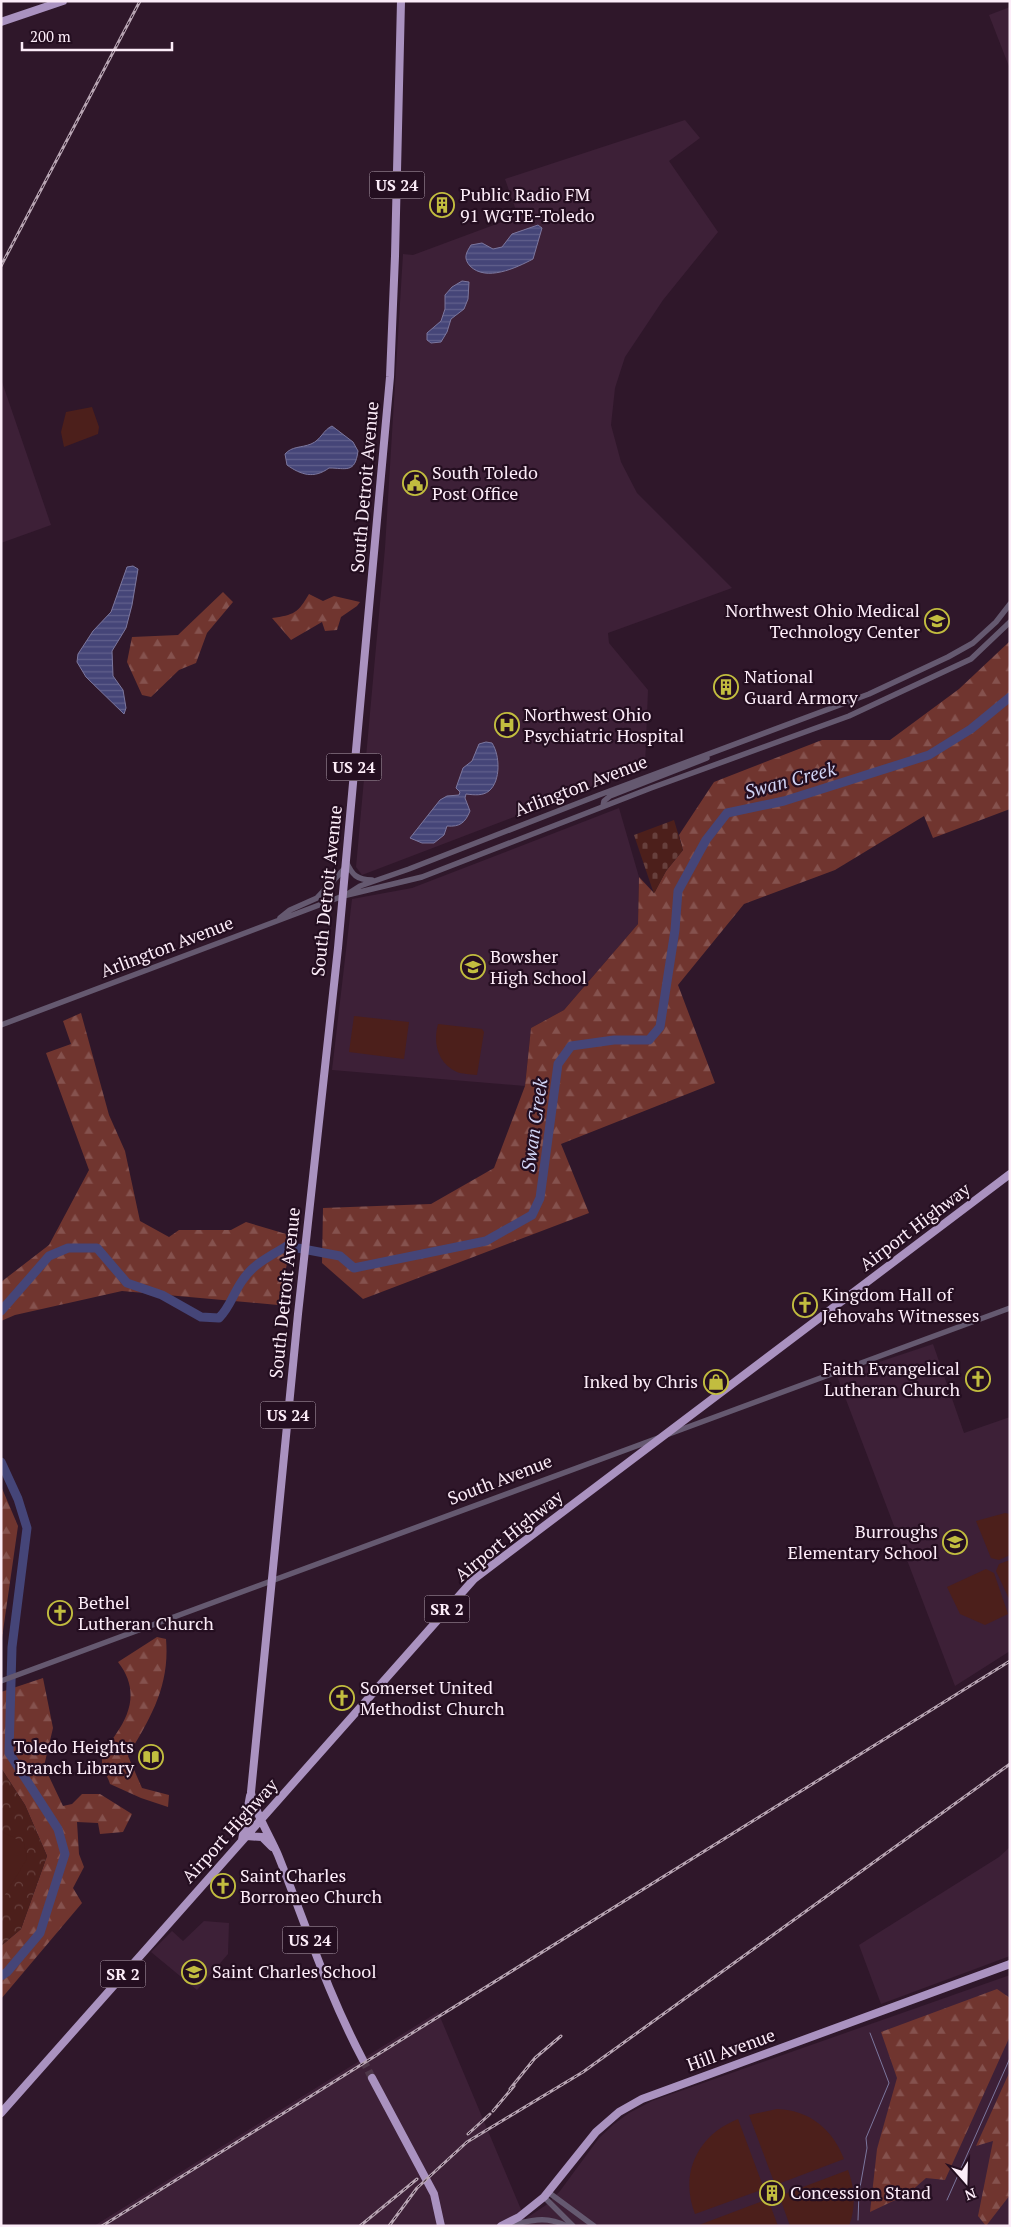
<svg xmlns="http://www.w3.org/2000/svg" width="1011" height="2227" viewBox="0 0 1011 2227" font-family="'PT Serif',serif">
	<defs>
		<pattern id="forest-firs" width="22" height="20" patternUnits="userSpaceOnUse" patternTransform="scale(1.25)"><rect width="22" height="20" fill="#70352f"/><path d="M5 1l3.5 6h-7zM16 11l3.5 6h-7z" fill="#85524e"/></pattern>
		<pattern id="cemetery-stones" width="16" height="16" patternUnits="userSpaceOnUse" patternTransform="scale(1.25)"><rect width="16" height="16" fill="#4c1f1b"/><path d="M2 7V4a2 2 0 0 1 4 0v3zM10 15v-3a2 2 0 0 1 4 0v3z" fill="#67403d"/></pattern>
		<pattern id="park-crowns" width="20" height="18" patternUnits="userSpaceOnUse" patternTransform="scale(1.25)"><rect width="20" height="18" fill="#4c1f1b"/><path d="M2 6a3 3 0 1 1 6 0M12 15a3 3 0 1 1 6 0" fill="none" stroke="#67403d"/></pattern>
		<pattern id="water-rules" width="6" height="5" patternUnits="userSpaceOnUse" patternTransform="scale(1.25)"><rect width="6" height="5" fill="#454578"/><path d="M0 2.5h6" fill="none" stroke="#61608c"/></pattern>
	</defs>
	<rect width="100%" height="100%" fill="#2f172a"/>
	<!-- built -->
	<path fill="#3d2037" d="M 1010,7 L 1010,69 L 989,15 Z
		M 685,120 L 700,138 L 669,161 L 718,232 L 663,300 L 625,357 L 615,388 L 611,425 L 621,462 L 637,493 L 732,588 L 608,633 L 609,643 L 648,690 L 645,767 L 362,875 L 356,867 L 385,548 L 403,254 L 413,255 L 518,216 L 505,179 Z
		M 1,379 L 51,525 L 1,543 Z
		M 619,808 L 639,877 L 638,924 L 564,1010 L 531,1028 L 525,1086 L 332,1070 L 352,899 L 412,888 Z
		M 933,1344 L 964,1433 L 1010,1417 L 1010,1651 L 955,1686 L 837,1376 Z
		M 1010,1847 L 1010,1956 L 881,2004 L 859,1945 L 999,1857 Z
		M 204,1921 L 229,1923 L 228,1954 L 197,1990 L 151,1952 L 172,1931 L 183,1941 Z
		M 1010,1975 L 1010,2226 L 94,2226 L 438,2012 L 525,2219 L 546,2205 L 560,2191 L 599,2138 L 614,2124 L 629,2113 L 652,2101 Z"/>
	<!-- forest -->
	<path fill="url(#forest-firs)" d="M 223,592 L 233,602 L 207,633 L 196,663 L 179,670 L 151,697 L 142,695 L 127,662 L 132,637 L 178,635 Z
		M 309,594 L 323,601 L 334,596 L 360,602 L 357,606 L 341,617 L 337,630 L 325,631 L 322,622 L 291,640 L 272,618 C 294,615 298,613 309,594 Z
		M 1010,641 L 1010,809 L 933,838 L 924,816 L 835,870 L 744,904 L 678,985 L 715,1083 L 561,1144 L 589,1213 L 363,1299 L 322,1263 L 323,1208 L 431,1204 L 494,1168 L 525,1086 L 531,1028 L 564,1010 L 638,924 L 639,877 L 654,893 L 666,871 L 683,850 L 679,835 L 714,782 L 822,740 L 890,740 L 959,689 Z
		M 81,1013 L 109,1115 L 125,1151 L 140,1221 L 169,1237 L 179,1230 L 231,1230 L 246,1222 L 293,1236 L 278,1305 L 122,1291 L 15,1315 L 1,1321 L 1,1282 L 49,1245 L 89,1170 L 46,1053 L 71,1044 L 63,1021 Z
		M 1,1486 L 18,1526 L 1,1645 Z
		M 157,1637 L 166,1639 C 170,1686 151,1717 128,1756 L 142,1788 L 169,1795 L 168,1807 L 141,1798 L 110,1784 C 108,1777 102,1768 102,1762 C 101,1751 111,1742 116,1734 C 133,1710 137,1686 118,1662 Z
		M 43,1678 L 53,1728 L 44,1766 L 63,1806 L 72,1804 L 82,1794 L 100,1794 L 132,1814 L 123,1832 L 100,1834 L 98,1823 L 77,1822 L 79,1854 L 84,1867 L 73,1888 L 82,1903 L 1,1999 L 1,1946 L 21,1929 L 47,1856 L 25,1805 L 1,1768 L 1,1692 Z
		M 997,1989 L 1010,1998 L 1010,2036 L 945,2180 L 926,2178 L 908,2194 L 870,2212 L 877,2149 L 897,2078 L 881,2032 Z
		M 1010,2071 L 1010,2195 L 986,2226 L 978,2216 L 993,2141 L 976,2146 Z"/>
	<!-- cemetery -->
	<path fill="url(#cemetery-stones)" d="M 674,820 L 683,850 L 666,871 L 654,894 L 634,835 Z"/>
	<!-- park -->
	<path fill="url(#park-crowns)" d="M 1,1768 L 25,1805 L 47,1856 L 21,1929 L 1,1946 Z"/>
	<!-- pitch -->
	<path fill="#4c1f1b" d="M 92,407 L 99,427 L 98,434 L 64,447 L 61,432 L 66,412 Z
		M 354,1016 L 409,1022 L 404,1059 L 349,1052 Z
		M 438,1024 L 482,1029 L 484,1032 L 477,1075 C 470,1074 462,1074 457,1072 C 437,1063 433,1042 438,1024 Z
		M 1005,1513 L 1010,1514 L 1010,1555 L 999,1560 L 991,1558 L 976,1521 Z
		M 1010,1560 L 1010,1601 L 996,1571 L 999,1564 Z
		M 986,1569 L 994,1573 L 1008,1614 L 985,1625 L 960,1614 L 947,1587 Z
		M 1,1831 L 24,1843 L 27,1859 L 1,1901 Z
		M 777,2109 C 810,2110 833,2130 844,2159 L 778,2184 L 774,2182 L 749,2115 Z
		M 738,2119 L 763,2186 L 761,2190 L 695,2214 C 679,2173 698,2135 738,2119 Z
		M 848,2170 C 855,2189 856,2207 849,2226 L 790,2226 L 780,2198 L 782,2195 Z
		M 765,2200 L 769,2202 L 778,2226 L 699,2225 Z"/>
	<!-- water -->
	<path fill="url(#water-rules)" stroke="#7c779e" d="M 538,225 L 542,228 L 533,259 C 516,268 486,282 470,266 C 463,258 466,253 471,245 L 482,243 L 493,249 L 502,247 L 512,234 Z
		M 462,281 L 469,282 L 468,299 L 464,309 L 451,319 L 447,332 L 441,342 L 431,343 L 427,340 L 427,333 L 441,321 L 445,309 L 445,295 L 452,287 Z
		M 332,426 L 353,442 L 358,451 C 355,474 346,468 329,468 C 314,479 301,475 287,465 L 285,454 C 292,446 301,448 311,444 C 321,440 323,430 332,426 Z
		M 133,566 L 138,569 L 132,605 L 126,628 L 112,651 L 113,676 L 123,690 L 126,708 L 124,714 L 86,677 L 77,662 L 78,654 L 93,631 L 111,612 L 127,567 Z
		M 486,742 L 492,743 C 500,755 501,781 489,791 C 483,796 474,795 466,794 L 465,798 L 470,811 C 465,823 460,827 447,826 L 444,835 L 434,843 L 422,843 L 410,838 L 440,800 L 447,796 L 459,795 L 460,792 L 456,788 L 463,768 L 472,761 L 479,744 Z"/>
	<g fill="none" stroke-linecap="round" stroke-linejoin="round">
		<!-- stream -->
		<path stroke="#7c779e" stroke-width="1" d="M 947,2200 L 1010,2058
			M 858,2220 L 859,2193 L 867,2148 L 866,2138 L 889,2083 L 870,2033"/>
		<!-- river -->
		<path stroke="#454578" stroke-width="9" d="M 1,1311 L 49,1256 L 68,1248 L 97,1248 L 127,1283 L 162,1295 L 201,1317 L 219,1318 C 230,1307 233,1294 242,1281 C 253,1264 270,1256 287,1246 L 340,1256 L 354,1268 L 486,1241 L 532,1215 L 540,1198 L 558,1064 L 571,1046 L 614,1040 L 649,1040 L 660,1027 L 675,930 L 678,891 L 706,840 L 727,813 L 784,801 L 929,755 L 971,729 L 1010,697
			M 1,1462 L 18,1499 L 27,1528 L 12,1647 L 9,1753 L 58,1829 L 65,1854 L 40,1933 L 7,1972 L 1,1976"/>
		<!-- major-tunnel -->
		<path stroke="#4e3749" stroke-width="8" stroke-dasharray="8 4" stroke-linecap="butt" d="M 363,2060 L 372,2078"/>
		<!-- minor -->
		<path stroke="#655970" stroke-width="5.5" d="M 603,806 L 604,801 L 610,796 L 707,758
			M 346,861 C 352,875 357,880 372,880
			M 349,893 L 360,886 L 409,869 L 599,795 L 869,694 L 948,657 L 973,643 L 996,622 L 1010,604
			M 280,918 L 290,910 L 317,898 L 345,868
			M 1,1025 L 343,896 L 422,877 L 651,788 L 849,716 L 971,659 L 1010,622
			M 669,1434 L 1010,1308
			M 1,1681 L 658,1438
			M 548,2192 L 594,2226
			M 544,2197 L 573,2226
			M 505,2226 C 527,2222 545,2214 566,2226"/>
		<!-- major -->
		<path stroke="#aa92c0" stroke-width="8" d="M 1,22 L 63,1
			M 246,1836 L 262,1837 L 272,1847
			M 242,1840 L 250,1796
			M 363,2060 C 327,1992 306,1925 278,1855 C 271,1838 252,1807 251,1792 L 298,1314 L 338,948 L 390,377 L 395,256 L 401,1
			M 372,2078 L 434,2194 L 441,2226
			M 1,2113 L 474,1579 L 1010,1174
			M 501,2226 L 519,2217 L 544,2197 L 596,2132 L 619,2112 L 642,2099 L 1010,1964"/>
		<defs>
			<path id="rail" d="M 1,266 L 140,1
				M 510,2089 L 535,2058 L 561,2036
				M 493,2111 L 514,2086
				M 468,2134 L 490,2114
				M 102,2226 L 1010,1661
				M 360,2226 L 417,2179
				M 389,2226 L 417,2188 L 467,2142 L 583,2072 L 1010,1764"/>
		</defs>
		<!-- rail casing -->
		<use href="#rail" stroke="#b8a5b3" stroke-width="3"/>
		<!-- rail -->
		<use href="#rail" stroke="#240e20" stroke-width="1" stroke-dasharray="4" stroke-linecap="butt"/>
	</g>
	<!-- icons -->
	<defs>
		<symbol id="building-ring" viewBox="-11 -11 22 22"><circle r="9.5" fill="#240e20" stroke="#c2bd3f" stroke-width="1.5"/><path d="M-4-6H4V6H1V3H-1V6H-4ZM-2.5-4.3h1.7v1.8h-1.7ZM.8-4.3h1.7v1.8H.8ZM-2.5-1h1.7V.8h-1.7ZM.8-1h1.7V.8H.8Z" fill="#c2bd3f"/></symbol>
		<symbol id="civic-ring" viewBox="-11 -11 22 22"><circle r="9.5" fill="#240e20" stroke="#c2bd3f" stroke-width="1.5"/><path d="M-.6-6.5H3V-4.5H.6V-3L4-1V1h2V6H-6V1h2V-1L-.6-3ZM-1.2 2.5V6h2.4V2.5Z" fill="#c2bd3f"/></symbol>
		<symbol id="university-ring" viewBox="-11 -11 22 22"><circle r="9.5" fill="#240e20" stroke="#c2bd3f" stroke-width="1.5"/><path d="M0-5L7-2L0 1L-7-2ZM-4 1L0 2.5L4 1V4Q0 6-4 4Z" fill="#c2bd3f"/></symbol>
		<symbol id="hospital-ring" viewBox="-11 -11 22 22"><circle r="9.5" fill="#240e20" stroke="#c2bd3f" stroke-width="1.5"/><path d="M-5-5h3v3.5h4V-5h3V5h-3V1.5h-4V5h-3Z" fill="#c2bd3f"/></symbol>
		<symbol id="school-ring" viewBox="-11 -11 22 22"><circle r="9.5" fill="#240e20" stroke="#c2bd3f" stroke-width="1.5"/><path d="M0-5L7-2L0 1L-7-2ZM-4 1L0 2.5L4 1V4Q0 6-4 4Z" fill="#c2bd3f"/></symbol>
		<symbol id="church-ring" viewBox="-11 -11 22 22"><circle r="9.5" fill="#240e20" stroke="#c2bd3f" stroke-width="1.5"/><path d="M-1.2-6h2.4v3.5h3.3v2.4h-3.3V6h-2.4V-.1h-3.3v-2.4h3.3Z" fill="#c2bd3f"/></symbol>
		<symbol id="shop-ring" viewBox="-11 -11 22 22"><circle r="9.5" fill="#240e20" stroke="#c2bd3f" stroke-width="1.5"/><path d="M-5-2.5h2.3a2.7 3.5 0 0 1 5.4 0H5L5.5 6h-11ZM-1.5-2.5h3a1.5 2.3 0 0 0-3 0Z" fill="#c2bd3f"/></symbol>
		<symbol id="library-ring" viewBox="-11 -11 22 22"><circle r="9.5" fill="#240e20" stroke="#c2bd3f" stroke-width="1.5"/><path d="M-6-4Q-3-5.5-.7-3.5V5Q-3 3-6 4ZM6-4Q3-5.5 .7-3.5V5Q3 3 6 4Z" fill="#c2bd3f"/></symbol>
	</defs>
	<g fill-rule="evenodd">
		<use href="#building-ring" x="428" y="191" width="28" height="28"/>
		<use href="#civic-ring" x="401" y="469" width="28" height="28"/>
		<use href="#university-ring" x="923" y="607" width="28" height="28"/>
		<use href="#building-ring" x="712" y="673" width="28" height="28"/>
		<use href="#hospital-ring" x="493" y="711" width="28" height="28"/>
		<use href="#school-ring" x="459" y="953" width="28" height="28"/>
		<use href="#church-ring" x="791" y="1291" width="28" height="28"/>
		<use href="#church-ring" x="964" y="1365" width="28" height="28"/>
		<use href="#shop-ring" x="702" y="1368" width="28" height="28"/>
		<use href="#school-ring" x="941" y="1528" width="28" height="28"/>
		<use href="#church-ring" x="46" y="1599" width="28" height="28"/>
		<use href="#church-ring" x="328" y="1684" width="28" height="28"/>
		<use href="#library-ring" x="137" y="1743" width="28" height="28"/>
		<use href="#church-ring" x="209" y="1872" width="28" height="28"/>
		<use href="#school-ring" x="180" y="1958" width="28" height="28"/>
		<use href="#building-ring" x="758" y="2179" width="28" height="28"/>
	</g>
	<g text-anchor="middle" stroke-width="4.5" stroke-linejoin="round" paint-order="stroke">
		<!-- shield labels -->
		<g fill="#240e20" stroke="#bba9b7" stroke-width="1">
			<rect x="369.5" y="171.5" width="55" height="27" rx="4"/>
			<rect x="326.5" y="753.5" width="55" height="27" rx="4"/>
			<rect x="260.5" y="1401.5" width="55" height="27" rx="4"/>
			<rect x="424.5" y="1595.5" width="45" height="27" rx="4"/>
			<rect x="282.5" y="1926.5" width="55" height="27" rx="4"/>
			<rect x="100.5" y="1960.5" width="45" height="27" rx="4"/>
		</g>
		<g font-size="16" font-weight="bold" fill="#fcecf8">
			<text x="397" y="191">US 24</text>
			<text x="354" y="773">US 24</text>
			<text x="288" y="1421">US 24</text>
			<text x="447" y="1615">SR 2</text>
			<text x="310" y="1946">US 24</text>
			<text x="123" y="1980">SR 2</text>
		</g>
		<!-- poi labels -->
		<g font-size="18" fill="#fcecf8" stroke="#240e20" text-anchor="start">
			<text x="460" y="201">Public Radio FM<tspan x="460" dy="21">91 WGTE-Toledo</tspan></text>
			<text x="432" y="479">South Toledo<tspan x="432" dy="21">Post Office</tspan></text>
			<text x="920" y="617" text-anchor="end">Northwest Ohio Medical<tspan x="920" dy="21">Technology Center</tspan></text>
			<text x="744" y="683">National<tspan x="744" dy="21">Guard Armory</tspan></text>
			<text x="524" y="721">Northwest Ohio<tspan x="524" dy="21">Psychiatric Hospital</tspan></text>
			<text x="490" y="963">Bowsher<tspan x="490" dy="21">High School</tspan></text>
			<text x="822" y="1301">Kingdom Hall of<tspan x="822" dy="21">Jehovahs Witnesses</tspan></text>
			<text x="960" y="1375" text-anchor="end">Faith Evangelical<tspan x="960" dy="21">Lutheran Church</tspan></text>
			<text x="698" y="1388" text-anchor="end">Inked by Chris</text>
			<text x="938" y="1538" text-anchor="end">Burroughs<tspan x="938" dy="21">Elementary School</tspan></text>
			<text x="78" y="1609">Bethel<tspan x="78" dy="21">Lutheran Church</tspan></text>
			<text x="360" y="1694">Somerset United<tspan x="360" dy="21">Methodist Church</tspan></text>
			<text x="134" y="1753" text-anchor="end">Toledo Heights<tspan x="134" dy="21">Branch Library</tspan></text>
			<text x="240" y="1882">Saint Charles<tspan x="240" dy="21">Borromeo Church</tspan></text>
			<text x="212" y="1978">Saint Charles School</text>
			<text x="790" y="2199">Concession Stand</text>
		</g>
		<!-- street labels -->
		<g font-size="18" fill="#fcecf8" stroke="#240e20">
			<text transform="translate(365 487) rotate(-85)" y="6">South Detroit Avenue</text>
			<text transform="translate(581 786) rotate(-21)" y="6">Arlington Avenue</text>
			<text transform="translate(327 891) rotate(-84)" y="6">South Detroit Avenue</text>
			<text transform="translate(167 947) rotate(-21)" y="6">Arlington Avenue</text>
			<text transform="translate(915 1227) rotate(-37)" y="6">Airport Highway</text>
			<text transform="translate(285 1293) rotate(-84)" y="6">South Detroit Avenue</text>
			<text transform="translate(500 1480) rotate(-21)" y="6">South Avenue</text>
			<text transform="translate(509 1536) rotate(-39)" y="6">Airport Highway</text>
			<text transform="translate(230 1831) rotate(-48)" y="6">Airport Highway</text>
			<text transform="translate(731 2050) rotate(-20)" y="6">Hill Avenue</text>
		</g>
		<!-- water labels -->
		<g font-size="19" font-style="italic" fill="#d0d3f4" stroke="#240e20">
			<text transform="translate(790 780) rotate(-15)" y="7">Swan Creek</text>
			<text transform="translate(534 1125) rotate(-82)" y="7">Swan Creek</text>
		</g>
	</g>
	<!-- border -->
	<rect width="1011" height="2227" fill="none" stroke="#fcecf8" stroke-width="5"/>
	<!-- north arrow -->
	<g transform="translate(966 2182) rotate(160)" stroke="#240e20" stroke-width="4" paint-order="stroke">
	<path d="M0-4L9 19L0 12L-9 19Z" fill="#fcecf8"/>
	<text y="-8" font-size="14" font-weight="bold" text-anchor="middle" fill="#fcecf8">N</text>
	</g>
	<!-- scale -->
	<path d="M22 42v8h150v-8" fill="none" stroke="#fcecf8" stroke-width="2.5"/>
	<text x="30" y="42" font-size="15" fill="#fcecf8" stroke="#240e20" stroke-width="4" paint-order="stroke">200 m</text>
</svg>
